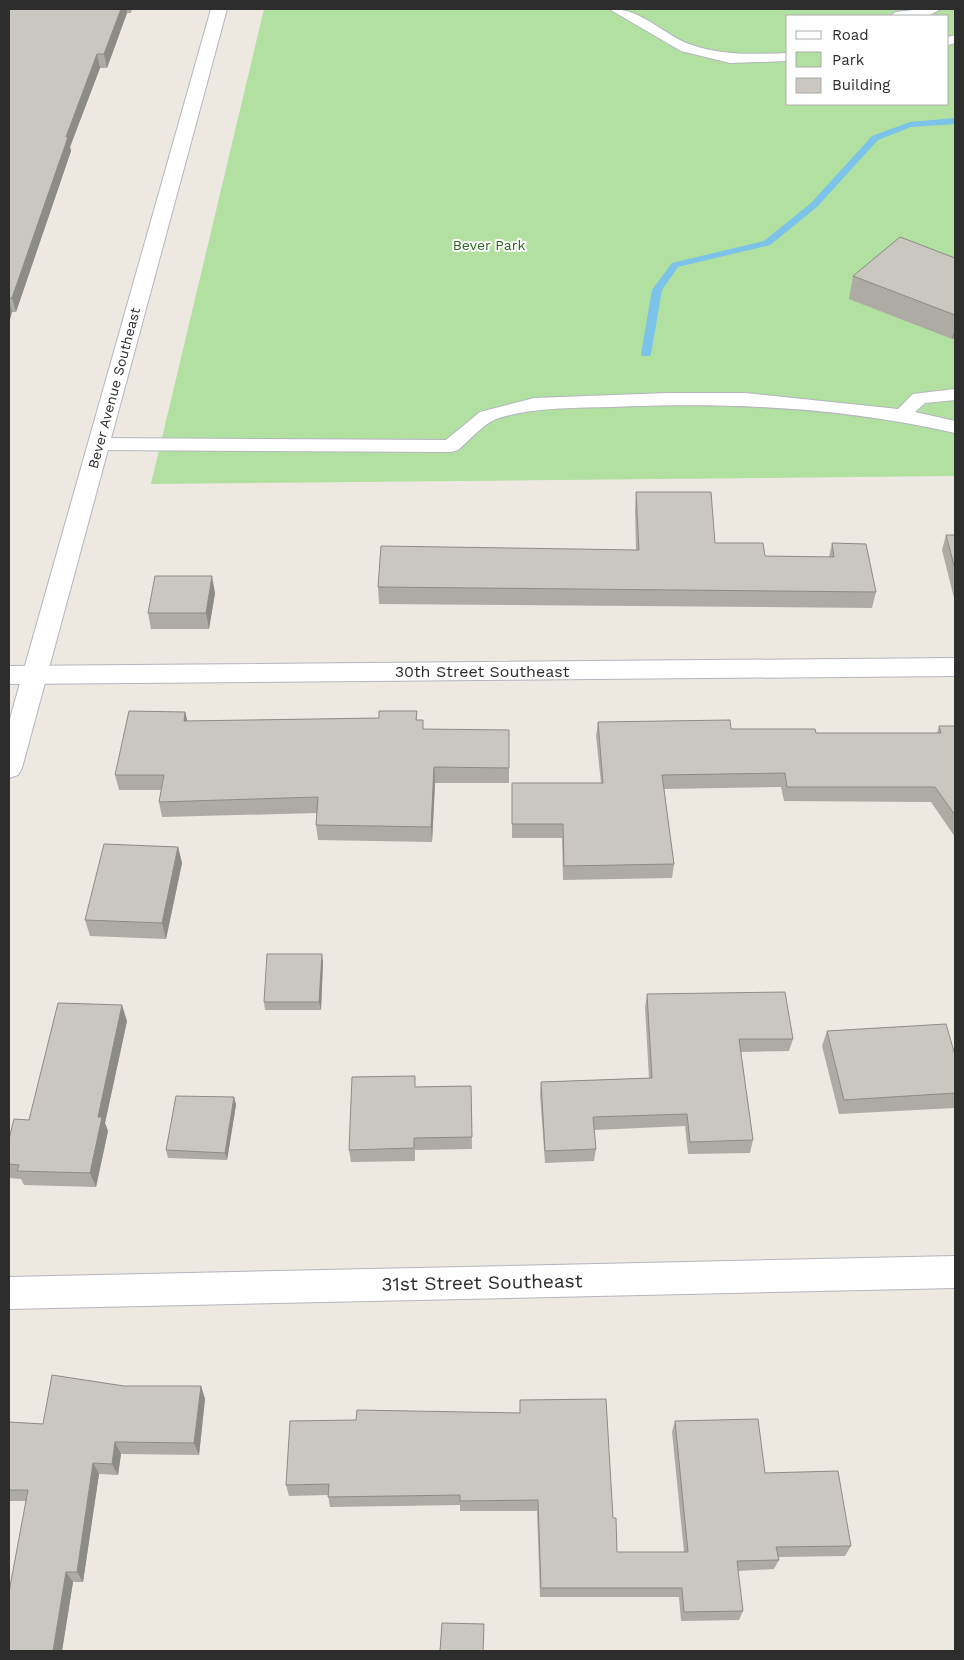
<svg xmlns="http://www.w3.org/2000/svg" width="964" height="1660" viewBox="0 0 964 1660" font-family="'Work Sans',sans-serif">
	<rect width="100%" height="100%" fill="#ede9e1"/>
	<!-- green -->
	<path fill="#b1e0a1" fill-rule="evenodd" d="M 264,9 L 955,9 L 955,476 L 151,484 ZM 788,16 L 948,16 L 948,104 L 788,104 Z"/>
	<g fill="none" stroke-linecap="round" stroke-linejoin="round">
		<!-- stream -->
		<path fill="#7bc3e8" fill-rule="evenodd" d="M 955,118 L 955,124 L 911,127 L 878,140 L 817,207 L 770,245 L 678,267 L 662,290 L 651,354 L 650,356 L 642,356 L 641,354 L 652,290 L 672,263 L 764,241 L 811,203 L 872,136 L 910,122 Z"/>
		<defs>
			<path id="lane" d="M 609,9 C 641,7 664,36 692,45 C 725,56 754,54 788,53 L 788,61 L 730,63 L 681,51 Z
				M 923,9 L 941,9 L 928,16 L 889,16 L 896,12 Z
				M 955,35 L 955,43 L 948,45 L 948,37 Z
				M 955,389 L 955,400 L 925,403 L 915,412 L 955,421 L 955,433 C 842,407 727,402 612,407 C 573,408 533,407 496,419 C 483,424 469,441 458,450 L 451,452 L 99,450 L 92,448 L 90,444 L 92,440 L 99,438 L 446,440 L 480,412 L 534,398 L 667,393 L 745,393 L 898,409 L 913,394 Z"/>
			<path id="street" d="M 955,658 L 955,676 L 9,684 L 9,666 Z
				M 955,1256 L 955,1288 L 9,1309 L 9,1277 Z"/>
			<path id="secondary" d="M 211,9 L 227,9 L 22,768 L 18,775 L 9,778 L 9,722 Z"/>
		</defs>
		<!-- lane casing -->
		<use href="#lane" stroke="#b4b5bf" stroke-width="2"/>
		<!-- street casing -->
		<use href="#street" stroke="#b4b5bf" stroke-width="2"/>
		<!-- secondary casing -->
		<use href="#secondary" stroke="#b4b5bf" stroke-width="2"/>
		<!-- lane -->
		<use href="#lane" fill="#fff" fill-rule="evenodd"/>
		<!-- street -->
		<use href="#street" fill="#fff" fill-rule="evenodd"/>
		<!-- secondary -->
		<use href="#secondary" fill="#fff" fill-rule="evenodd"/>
	</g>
	<!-- wall -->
	<path fill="#adaba4" d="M 10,9 L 132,9 L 131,13 L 127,13 L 107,68 L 100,68 L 70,147 L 71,151 L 16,312 L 12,312 L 9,323 L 9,11 Z
		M 955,258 L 955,337 L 952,339 L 849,299 L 853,276 Z
		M 636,492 L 715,543 L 765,556 L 829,557 L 832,543 L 876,592 L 872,608 L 379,604 L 378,587 L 636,550 L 635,509 Z
		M 946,535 L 955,535 L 955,602 L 942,550 Z
		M 215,593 L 209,629 L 151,629 L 148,613 Z
		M 417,711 L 417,720 L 423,729 L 509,730 L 509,783 L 435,783 L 432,842 L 318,840 L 316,825 L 317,813 L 162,817 L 159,802 L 161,790 L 119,790 L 115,775 L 185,712 L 187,721 L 379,718 Z
		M 598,722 L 816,733 L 937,733 L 939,726 L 955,726 L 955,837 L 931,802 L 784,801 L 781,787 L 664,789 L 674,864 L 672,878 L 563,880 L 562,838 L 512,838 L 512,783 L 601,783 L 596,736 Z
		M 178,847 L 182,863 L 166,939 L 90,936 L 85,920 Z
		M 323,962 L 321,1010 L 265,1010 L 264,1002 Z
		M 647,994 L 793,1039 L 789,1051 L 741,1052 L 753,1140 L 750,1153 L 688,1154 L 685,1126 L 594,1130 L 596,1149 L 594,1161 L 545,1163 L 540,1094 L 541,1082 L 649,1078 L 645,1007 Z
		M 127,1021 L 105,1123 L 108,1131 L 96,1187 L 24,1185 L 21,1179 L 9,1178 L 9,1139 Z
		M 827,1031 L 955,1055 L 955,1108 L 839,1114 L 822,1046 Z
		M 471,1086 L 472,1149 L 415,1150 L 415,1161 L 351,1162 L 349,1150 L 415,1087 Z
		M 234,1097 L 236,1105 L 227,1160 L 168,1158 L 166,1150 Z
		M 124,1386 L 201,1386 L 205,1399 L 199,1455 L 121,1454 L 118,1475 L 99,1474 L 83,1582 L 73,1582 L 62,1651 L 26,1501 L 9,1501 L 9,1422 L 43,1424 Z
		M 520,1400 L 613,1518 L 617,1552 L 684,1552 L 672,1432 L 675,1421 L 765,1473 L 851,1546 L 845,1556 L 778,1557 L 779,1560 L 774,1569 L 738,1571 L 743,1611 L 739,1620 L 681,1621 L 679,1597 L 540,1597 L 537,1511 L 460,1511 L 460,1505 L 330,1507 L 328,1495 L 289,1496 L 286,1485 L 356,1420 L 520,1413 Z"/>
	<!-- shaded-wall -->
	<path fill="#8d8b86" d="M 121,9 L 126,9 L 127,13 L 107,68 L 104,54 Z
		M 97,54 L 100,68 L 70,147 L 71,151 L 16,312 L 12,298 L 66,137 Z
		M 9,300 L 12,312 L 9,323 Z
		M 955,328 L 955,337 L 952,339 Z
		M 212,576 L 215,593 L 209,629 L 206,613 Z
		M 185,712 L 189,727 L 184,721 Z
		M 434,767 L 435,783 L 432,842 L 431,827 Z
		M 178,847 L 182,863 L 166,939 L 162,923 Z
		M 322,954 L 323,962 L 321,1010 L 319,1002 Z
		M 122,1005 L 127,1021 L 105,1123 L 108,1131 L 96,1187 L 90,1173 L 98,1117 Z
		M 234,1097 L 236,1105 L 227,1160 L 225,1153 Z
		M 201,1386 L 205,1399 L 199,1455 L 194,1443 Z
		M 115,1442 L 121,1454 L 118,1475 L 112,1464 Z
		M 93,1463 L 99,1474 L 83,1582 L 77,1572 Z
		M 66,1572 L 73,1582 L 62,1651 L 53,1651 Z"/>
	<!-- building -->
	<path fill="#c9c7bf" stroke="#8d8b86" d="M 10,9 L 121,9 L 104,54 L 97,54 L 66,137 L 68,137 L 12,298 L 9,298 L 9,11 Z
		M 900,237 L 955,258 L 955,315 L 853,276 Z
		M 636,492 L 711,492 L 715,543 L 763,543 L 765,556 L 834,557 L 832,543 L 866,544 L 876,592 L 378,587 L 381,546 L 639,550 Z
		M 946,535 L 955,535 L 955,569 Z
		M 155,576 L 212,576 L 206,613 L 148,613 Z
		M 129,711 L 185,712 L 184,721 L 379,718 L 379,711 L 417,711 L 416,720 L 423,720 L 423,729 L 509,730 L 509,768 L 434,767 L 431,827 L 316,825 L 318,797 L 159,802 L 164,775 L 115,775 Z
		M 730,720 L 731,729 L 815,729 L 816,733 L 941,733 L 939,726 L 955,726 L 955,815 L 935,787 L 787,787 L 785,773 L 662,775 L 674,864 L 564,866 L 563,824 L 512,824 L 512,783 L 603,783 L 598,722 Z
		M 104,844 L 178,847 L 162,923 L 85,920 Z
		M 267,954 L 322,954 L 319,1002 L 264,1002 Z
		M 785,992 L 793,1039 L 739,1039 L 753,1140 L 690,1142 L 687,1114 L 593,1117 L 596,1149 L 545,1151 L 541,1082 L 652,1078 L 647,994 Z
		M 58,1003 L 122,1005 L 98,1117 L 102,1117 L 90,1173 L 17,1171 L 19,1165 L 9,1164 L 9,1139 L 14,1119 L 29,1120 Z
		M 946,1024 L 955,1055 L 955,1093 L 844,1100 L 827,1031 Z
		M 415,1076 L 415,1087 L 471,1086 L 472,1137 L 414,1138 L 414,1148 L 349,1150 L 352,1077 Z
		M 176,1096 L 234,1097 L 225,1153 L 166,1150 Z
		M 52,1375 L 124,1386 L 201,1386 L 194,1443 L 115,1442 L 112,1464 L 93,1463 L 77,1572 L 66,1572 L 53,1651 L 9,1651 L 9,1592 L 28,1490 L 9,1490 L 9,1422 L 43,1424 Z
		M 606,1399 L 613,1518 L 616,1518 L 617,1552 L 688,1552 L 675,1421 L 758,1419 L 765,1473 L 838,1471 L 851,1546 L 776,1547 L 779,1560 L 737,1561 L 743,1611 L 684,1612 L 682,1588 L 541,1588 L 538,1500 L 460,1501 L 460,1495 L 328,1497 L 329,1484 L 286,1485 L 290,1421 L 356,1420 L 357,1410 L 520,1413 L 520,1400 Z
		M 442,1623 L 484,1624 L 483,1651 L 440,1651 Z"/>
	<g text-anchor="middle" stroke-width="4" stroke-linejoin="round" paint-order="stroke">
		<!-- far-park labels -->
		<g font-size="14" fill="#296720" stroke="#fff">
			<text x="489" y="250">Bever Park</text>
		</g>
		<!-- far-street labels -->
		<g font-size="14" fill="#2d2d2d" stroke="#fff">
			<text transform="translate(114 388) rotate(-75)" y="5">Bever Avenue Southeast</text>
		</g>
		<!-- street labels -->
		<g font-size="16" fill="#2d2d2d" stroke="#fff">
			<text x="482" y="677">30th Street Southeast</text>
		</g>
		<!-- near-street labels -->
		<g font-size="19" fill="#2d2d2d" stroke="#fff">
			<text transform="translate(482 1282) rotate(-1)" y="7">31st Street Southeast</text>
		</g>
	</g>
	<!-- border -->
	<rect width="964" height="1660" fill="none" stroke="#2d2d2d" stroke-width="20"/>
	<!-- legend -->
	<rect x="786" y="15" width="162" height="90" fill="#ffffff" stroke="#ababab"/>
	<rect x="796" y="31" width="25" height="8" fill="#ffffff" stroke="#ababab"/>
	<text x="832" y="40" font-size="15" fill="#2d2d2d">Road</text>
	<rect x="796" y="52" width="25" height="15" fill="#b1e0a1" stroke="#ababab"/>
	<text x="832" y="65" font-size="15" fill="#2d2d2d">Park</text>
	<rect x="796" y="78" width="25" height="15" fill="#c9c7bf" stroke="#ababab"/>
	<text x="832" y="90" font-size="15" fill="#2d2d2d">Building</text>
</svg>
